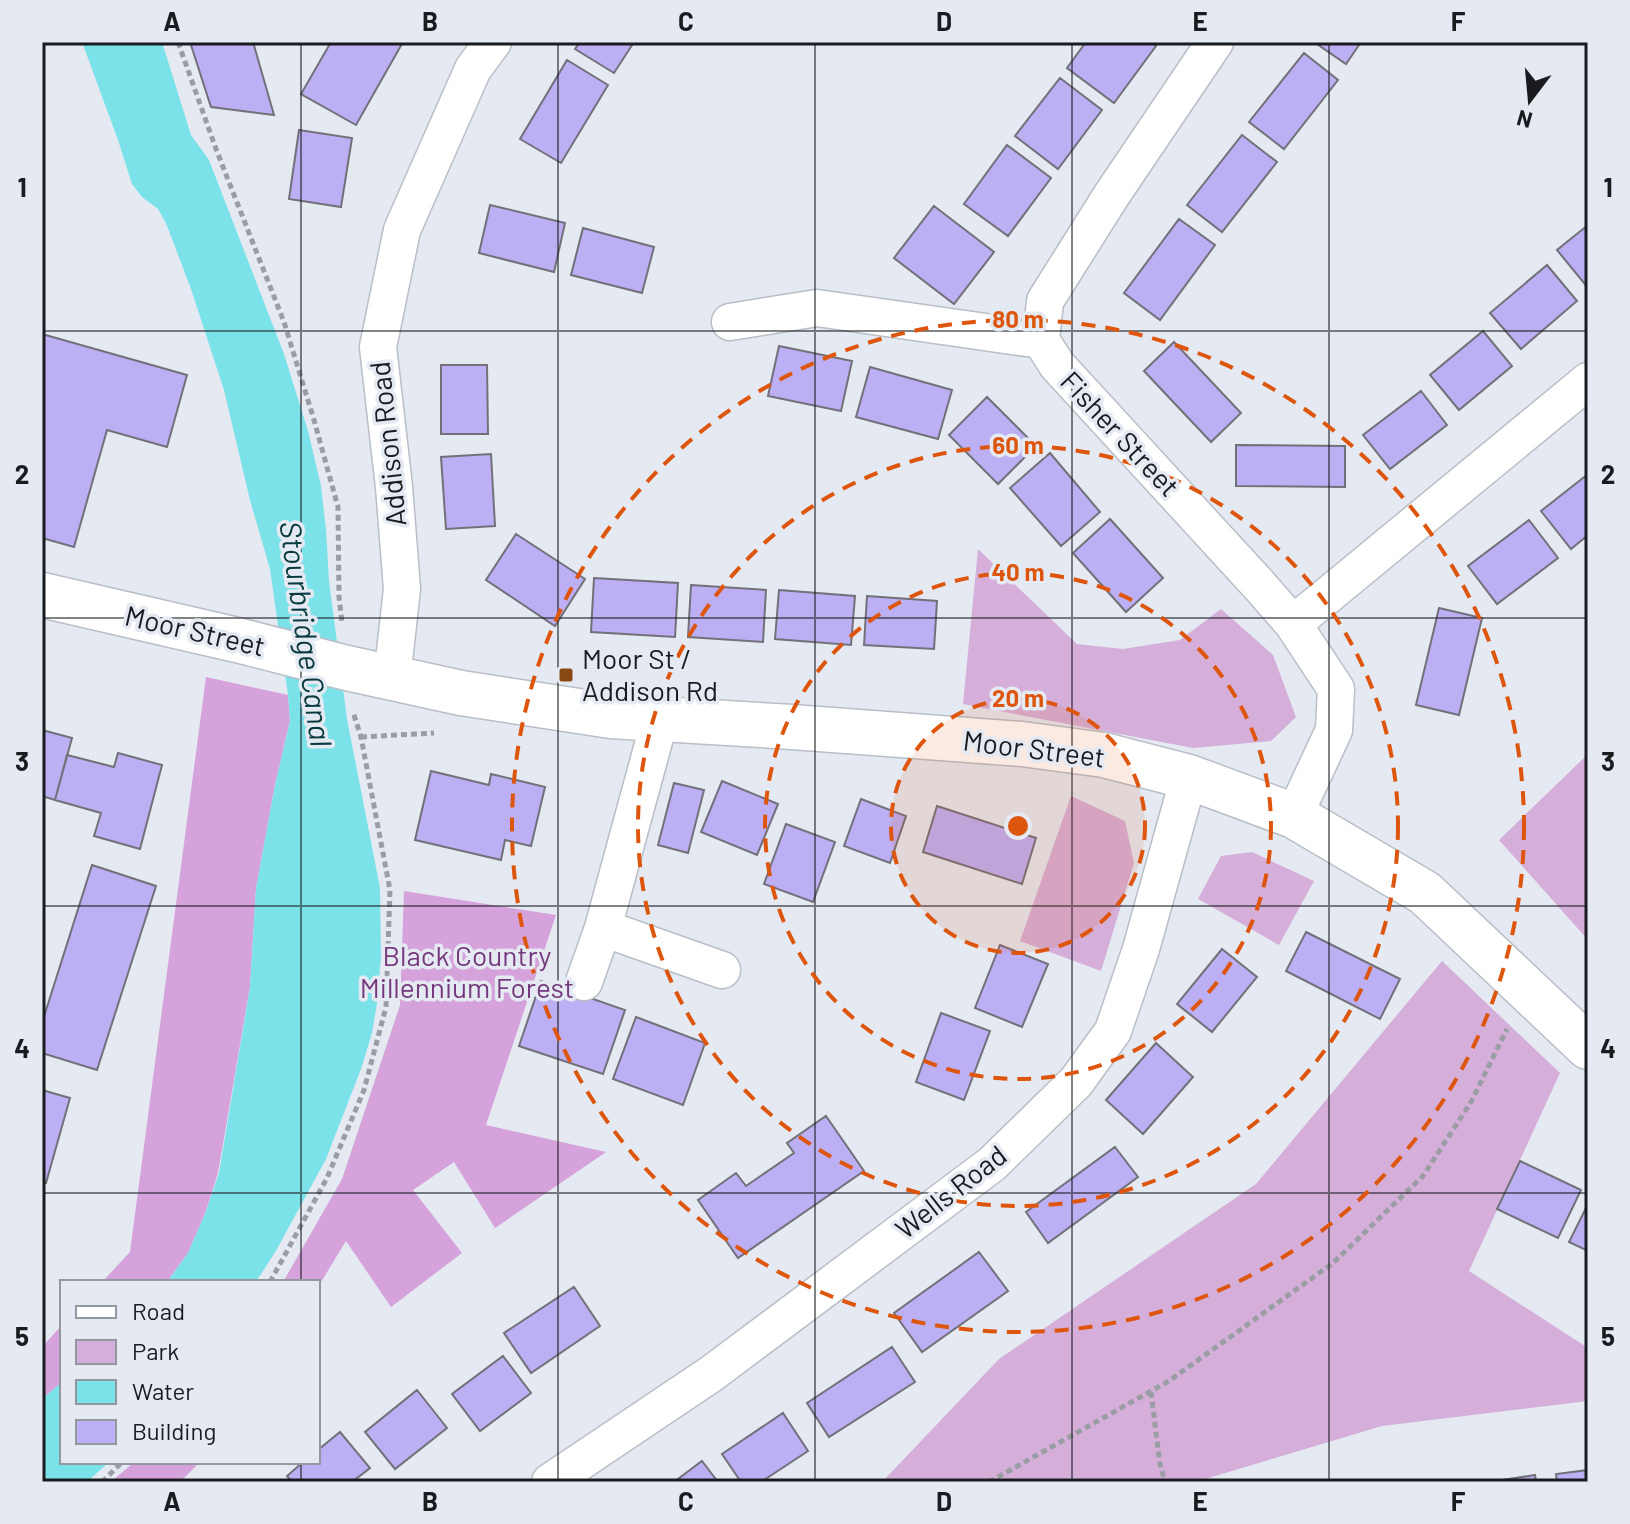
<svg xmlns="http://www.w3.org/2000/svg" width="1630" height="1524" viewBox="0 0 1630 1524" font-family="Barlow,sans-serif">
	<rect width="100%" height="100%" fill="#e4e9f2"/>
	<!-- green -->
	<path fill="#d5afd9" d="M 978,549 L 1077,644 L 1123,649 L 1180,640 L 1221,609 L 1273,655 L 1296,717 L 1271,741 L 1193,748 L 963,704 Z
		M 1588,754 L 1588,940 L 1499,840 Z
		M 1071,796 L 1125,821 L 1134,863 L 1101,971 L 1020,941 Z
		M 1252,852 L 1314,881 L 1279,945 L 1198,899 L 1221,856 Z
		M 1442,961 L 1560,1073 L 1469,1271 L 1588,1348 L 1588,1401 L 1382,1426 L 1195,1482 L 882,1482 L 999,1359 L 1256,1184 Z"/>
	<!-- forest -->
	<path fill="#d6a2db" d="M 206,677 L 288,695 L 290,721 L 275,785 L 256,889 L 250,987 L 218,1173 L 205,1214 L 188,1253 L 167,1282 L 102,1282 L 130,1252 Z
		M 404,891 L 556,915 L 486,1125 L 606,1152 L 495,1228 L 454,1162 L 413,1190 L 462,1253 L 391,1307 L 346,1241 L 318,1287 L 318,1282 L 283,1282 L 342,1179 L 400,1005 Z
		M 62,1325 L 62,1382 L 42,1399 L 42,1347 Z
		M 134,1462 L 200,1462 L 180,1482 L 111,1482 Z"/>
	<!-- water -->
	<path fill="#7be2e9" d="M 82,42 L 162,42 L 191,135 L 209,160 L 284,354 L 308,431 L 321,486 L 326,530 L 329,581 L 347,719 L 380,888 L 381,957 L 377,1003 L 372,1033 L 361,1069 L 326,1159 L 277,1249 L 256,1282 L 167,1282 L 188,1253 L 205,1214 L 219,1173 L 250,987 L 256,889 L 275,785 L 290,721 L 288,695 L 270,569 L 250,500 L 224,390 L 191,289 L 166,223 L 158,209 L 142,197 L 132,184 L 118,140 Z
		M 62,1382 L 62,1462 L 109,1462 L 87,1482 L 42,1482 L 42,1399 Z"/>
	<!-- building -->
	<path fill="#bcaff4" stroke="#72717a" stroke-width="2" d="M 190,42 L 253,42 L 274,115 L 211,107 Z
		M 331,42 L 403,42 L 356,125 L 301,94 Z
		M 580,42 L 634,42 L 614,73 L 575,49 Z
		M 1086,42 L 1150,42 L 1156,46 L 1114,103 L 1067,68 Z
		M 1314,42 L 1361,42 L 1346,64 Z
		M 1304,53 L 1338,80 L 1284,149 L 1249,122 Z
		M 567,60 L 608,85 L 561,163 L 520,139 Z
		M 1060,78 L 1102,110 L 1058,169 L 1015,136 Z
		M 299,130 L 352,138 L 341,207 L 289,199 Z
		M 1242,135 L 1277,162 L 1222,232 L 1187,205 Z
		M 1007,145 L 1051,178 L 1008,236 L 964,204 Z
		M 490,205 L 565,223 L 554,272 L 479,253 Z
		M 934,206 L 994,252 L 954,304 L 894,258 Z
		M 1179,219 L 1215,245 L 1160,320 L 1124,293 Z
		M 1588,225 L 1588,288 L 1557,250 Z
		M 583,228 L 654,247 L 642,293 L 571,275 Z
		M 1547,265 L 1577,301 L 1521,349 L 1490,313 Z
		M 1483,331 L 1512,366 L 1459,410 L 1430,375 Z
		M 42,334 L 187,375 L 167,447 L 107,430 L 74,547 L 42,538 Z
		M 1174,342 L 1241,413 L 1211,442 L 1144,371 Z
		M 779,346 L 852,361 L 841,411 L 768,396 Z
		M 441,365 L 487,365 L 488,434 L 441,434 Z
		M 870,367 L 952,390 L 938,439 L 856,417 Z
		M 1421,391 L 1447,425 L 1390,469 L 1363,435 Z
		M 987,397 L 1036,446 L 998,484 L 949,435 Z
		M 1236,445 L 1345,446 L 1345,487 L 1236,486 Z
		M 1050,453 L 1100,512 L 1061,546 L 1010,488 Z
		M 491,454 L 495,526 L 446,529 L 441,457 Z
		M 1588,474 L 1588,535 L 1571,549 L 1541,511 Z
		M 1110,519 L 1163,578 L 1126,612 L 1073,553 Z
		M 1529,520 L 1558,558 L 1497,604 L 1468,566 Z
		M 516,534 L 585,579 L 555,626 L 486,580 Z
		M 594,578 L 678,583 L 675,637 L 591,632 Z
		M 691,585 L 766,590 L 763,642 L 688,637 Z
		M 779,590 L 855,596 L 851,645 L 775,639 Z
		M 867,596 L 937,601 L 934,649 L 864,645 Z
		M 1439,608 L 1482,618 L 1459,715 L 1416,705 Z
		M 42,730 L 72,738 L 55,800 L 42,796 Z
		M 118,753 L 162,765 L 140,849 L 94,836 L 101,813 L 55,800 L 67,755 L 114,767 Z
		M 431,771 L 489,785 L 491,774 L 545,787 L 531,846 L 505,840 L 501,860 L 415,840 Z
		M 722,781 L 778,804 L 757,855 L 701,832 Z
		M 674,783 L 704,790 L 688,853 L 658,845 Z
		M 861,799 L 906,816 L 890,863 L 844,846 Z
		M 937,806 L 1036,838 L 1022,884 L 923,852 Z
		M 786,824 L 835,842 L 813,902 L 764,884 Z
		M 92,865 L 156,886 L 97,1070 L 42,1053 L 42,1023 Z
		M 1306,932 L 1400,979 L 1380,1019 L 1286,971 Z
		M 1000,945 L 1048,964 L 1022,1027 L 975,1008 Z
		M 1222,949 L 1257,977 L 1212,1032 L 1177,1004 Z
		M 541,981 L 625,1010 L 603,1074 L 519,1046 Z
		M 941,1013 L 990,1031 L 964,1100 L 916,1082 Z
		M 636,1017 L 705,1043 L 683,1105 L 613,1079 Z
		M 1156,1043 L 1193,1077 L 1143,1134 L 1106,1100 Z
		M 42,1090 L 70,1098 L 46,1183 L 42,1182 Z
		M 826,1116 L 864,1171 L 738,1258 L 698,1200 L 736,1173 L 746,1186 L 794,1153 L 787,1143 Z
		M 1115,1147 L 1138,1177 L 1048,1243 L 1026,1212 Z
		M 1520,1161 L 1581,1190 L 1558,1238 L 1497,1209 Z
		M 1588,1204 L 1588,1251 L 1569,1242 Z
		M 979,1252 L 1008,1291 L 922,1352 L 894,1313 Z
		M 574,1287 L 600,1326 L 531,1373 L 504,1333 Z
		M 892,1347 L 915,1382 L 829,1437 L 807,1403 Z
		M 503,1356 L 531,1393 L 480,1431 L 452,1394 Z
		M 417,1390 L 447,1428 L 395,1469 L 365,1432 Z
		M 783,1413 L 808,1451 L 761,1482 L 741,1482 L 722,1454 Z
		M 340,1432 L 370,1468 L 352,1482 L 292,1482 L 287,1476 L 303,1462 L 318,1462 L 318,1450 Z
		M 702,1461 L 718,1482 L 674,1482 Z
		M 1588,1470 L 1588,1482 L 1557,1482 L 1556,1474 Z
		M 1535,1475 L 1536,1482 L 1489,1482 Z"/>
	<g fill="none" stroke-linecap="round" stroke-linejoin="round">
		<defs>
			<path id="street" d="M 1215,42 L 1111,196 L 1045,301 L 1041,340 L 1057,365 L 1259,585 L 1293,624 L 1336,689 L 1334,730 L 1294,816
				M 730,322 L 817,308 L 1041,340
				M 1293,624 L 1588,381
				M 392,678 L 402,589 L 394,487 L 378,347 L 402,230 L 473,69 L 493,42
				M 603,928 L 722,970
				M 584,982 L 603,928 L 660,719
				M 550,1482 L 711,1374 L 992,1164 L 1076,1082 L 1113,1031 L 1141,949 L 1189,777"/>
			<path id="secondary" d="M 42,595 L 237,640 L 347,668 L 461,693 L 611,716 L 792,727 L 1022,744 L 1104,755 L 1189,777 L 1294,816 L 1425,893 L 1588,1047"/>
		</defs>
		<!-- street casing -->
		<use href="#street" stroke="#b9bec7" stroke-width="39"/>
		<!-- secondary casing -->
		<use href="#secondary" stroke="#b9bec7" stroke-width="47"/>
		<!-- path -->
		<path stroke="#9a9da4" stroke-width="5" stroke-dasharray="6 4" stroke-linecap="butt" d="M 178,42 L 216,149 L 284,322 L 314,420 L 338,507 L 339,597 L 342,623
			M 361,737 L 434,733
			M 270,1282 L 327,1178 L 364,1090 L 386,1007 L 390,890 L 361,737 L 353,712
			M 1151,1392 L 1160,1464 L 1165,1482
			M 102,1482 L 122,1462
			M 989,1482 L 1169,1381 L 1333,1263 L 1423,1176 L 1471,1102 L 1507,1029"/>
		<!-- street -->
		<use href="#street" stroke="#fff" stroke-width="36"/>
		<!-- secondary -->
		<use href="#secondary" stroke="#fff" stroke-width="44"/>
	</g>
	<!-- grid -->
	<path fill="none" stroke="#1a1b1f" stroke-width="2" stroke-opacity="0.55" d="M 301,42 L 301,1282M 558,42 L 558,1482M 815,42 L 815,1482M 1072,42 L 1072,1482M 1329,42 L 1329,1482M 42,331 L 1588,331M 42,618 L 1588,618M 42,906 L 1588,906M 42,1193 L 1588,1193M 301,1462 L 301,1482"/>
	<!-- distance rings -->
	<circle cx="1018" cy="826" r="127" fill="#de560d" fill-opacity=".12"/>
	<g fill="none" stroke="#de560d" stroke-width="4" stroke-dasharray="14 10">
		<circle cx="1018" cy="826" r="127"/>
		<circle cx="1018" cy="826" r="253"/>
		<circle cx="1018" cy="826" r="380"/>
		<circle cx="1018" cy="826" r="506"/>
	</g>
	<!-- markers -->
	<rect fill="#894812" stroke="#e4e9f2" stroke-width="3" x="558" y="667" width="16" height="16" rx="4"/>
	<g text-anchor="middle" stroke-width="7" stroke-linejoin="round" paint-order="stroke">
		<!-- street labels -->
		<g font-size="28" fill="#1a1b1f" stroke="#e4e9f2">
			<text transform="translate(1120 434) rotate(47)" y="10">Fisher Street</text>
			<text transform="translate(388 444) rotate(-96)" y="10">Addison Road</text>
			<text transform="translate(195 631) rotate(13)" y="10">Moor Street</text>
			<text transform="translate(1034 749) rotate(7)" y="10">Moor Street</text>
			<text transform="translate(951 1192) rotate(-38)" y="10">Wells Road</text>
		</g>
		<!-- poi labels -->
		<g font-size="28" fill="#1a1b1f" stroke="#e4e9f2" text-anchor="start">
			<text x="582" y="669">Moor St /<tspan x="582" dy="32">Addison Rd</tspan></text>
		</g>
		<!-- park labels -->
		<g font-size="28" fill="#76397d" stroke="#e4e9f2">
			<text x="467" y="966">Black Country<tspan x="467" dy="32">Millennium Forest</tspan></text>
		</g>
		<!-- water labels -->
		<g font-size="30" font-style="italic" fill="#073a3e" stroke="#e4e9f2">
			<text transform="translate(305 634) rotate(82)" y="10">Stourbridge Canal</text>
		</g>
	</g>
	<circle cx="1018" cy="826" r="12" fill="#de560d" stroke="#e4e9f2" stroke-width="4"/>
	<g font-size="24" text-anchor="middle" font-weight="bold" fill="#de560d" stroke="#e4e9f2" stroke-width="7" stroke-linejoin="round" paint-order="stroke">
		<text x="1018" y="328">80 m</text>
		<text x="1018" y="454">60 m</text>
		<text x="1018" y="581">40 m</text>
		<text x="1018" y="707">20 m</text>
	</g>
	<!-- border -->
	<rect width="1630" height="1524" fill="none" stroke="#e4e9f2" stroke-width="88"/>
	<!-- legend -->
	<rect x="60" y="1280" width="260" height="184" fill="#e4e9f2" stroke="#93979e" stroke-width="2"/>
	<rect x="76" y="1306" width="40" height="12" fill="#ffffff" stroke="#93979e" stroke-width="2"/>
	<text x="132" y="1320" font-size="24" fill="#1a1b1f">Road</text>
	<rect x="76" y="1340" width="40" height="24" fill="#d5afd9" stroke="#93979e" stroke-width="2"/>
	<text x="132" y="1360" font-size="24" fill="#1a1b1f">Park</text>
	<rect x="76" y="1380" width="40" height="24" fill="#7be2e9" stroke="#93979e" stroke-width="2"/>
	<text x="132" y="1400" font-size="24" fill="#1a1b1f">Water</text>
	<rect x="76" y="1420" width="40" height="24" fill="#bcaff4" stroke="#93979e" stroke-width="2"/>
	<text x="132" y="1440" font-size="24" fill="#1a1b1f">Building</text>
	<!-- north arrow -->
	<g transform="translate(1530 100) rotate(196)" stroke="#e4e9f2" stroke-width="6" paint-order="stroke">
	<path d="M0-6L14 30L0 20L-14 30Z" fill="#1a1b1f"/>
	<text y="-12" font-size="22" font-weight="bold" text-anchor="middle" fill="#1a1b1f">N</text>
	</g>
	<rect x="44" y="44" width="1542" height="1436" fill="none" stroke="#1a1b1f" stroke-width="3"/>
	<g font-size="26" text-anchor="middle" font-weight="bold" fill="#1a1b1f">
		<text x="172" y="31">A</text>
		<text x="430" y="31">B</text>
		<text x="686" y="31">C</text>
		<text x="944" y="31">D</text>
		<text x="1200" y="31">E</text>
		<text x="1458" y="31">F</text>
		<text x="22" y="197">1</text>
		<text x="1608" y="197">1</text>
		<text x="22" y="484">2</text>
		<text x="1608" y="484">2</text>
		<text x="22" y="771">3</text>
		<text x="1608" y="771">3</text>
		<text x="22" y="1058">4</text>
		<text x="1608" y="1058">4</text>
		<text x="22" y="1346">5</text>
		<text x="1608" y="1346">5</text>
		<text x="172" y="1511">A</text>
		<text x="430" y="1511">B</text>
		<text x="686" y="1511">C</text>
		<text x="944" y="1511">D</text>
		<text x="1200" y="1511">E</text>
		<text x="1458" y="1511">F</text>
	</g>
</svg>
